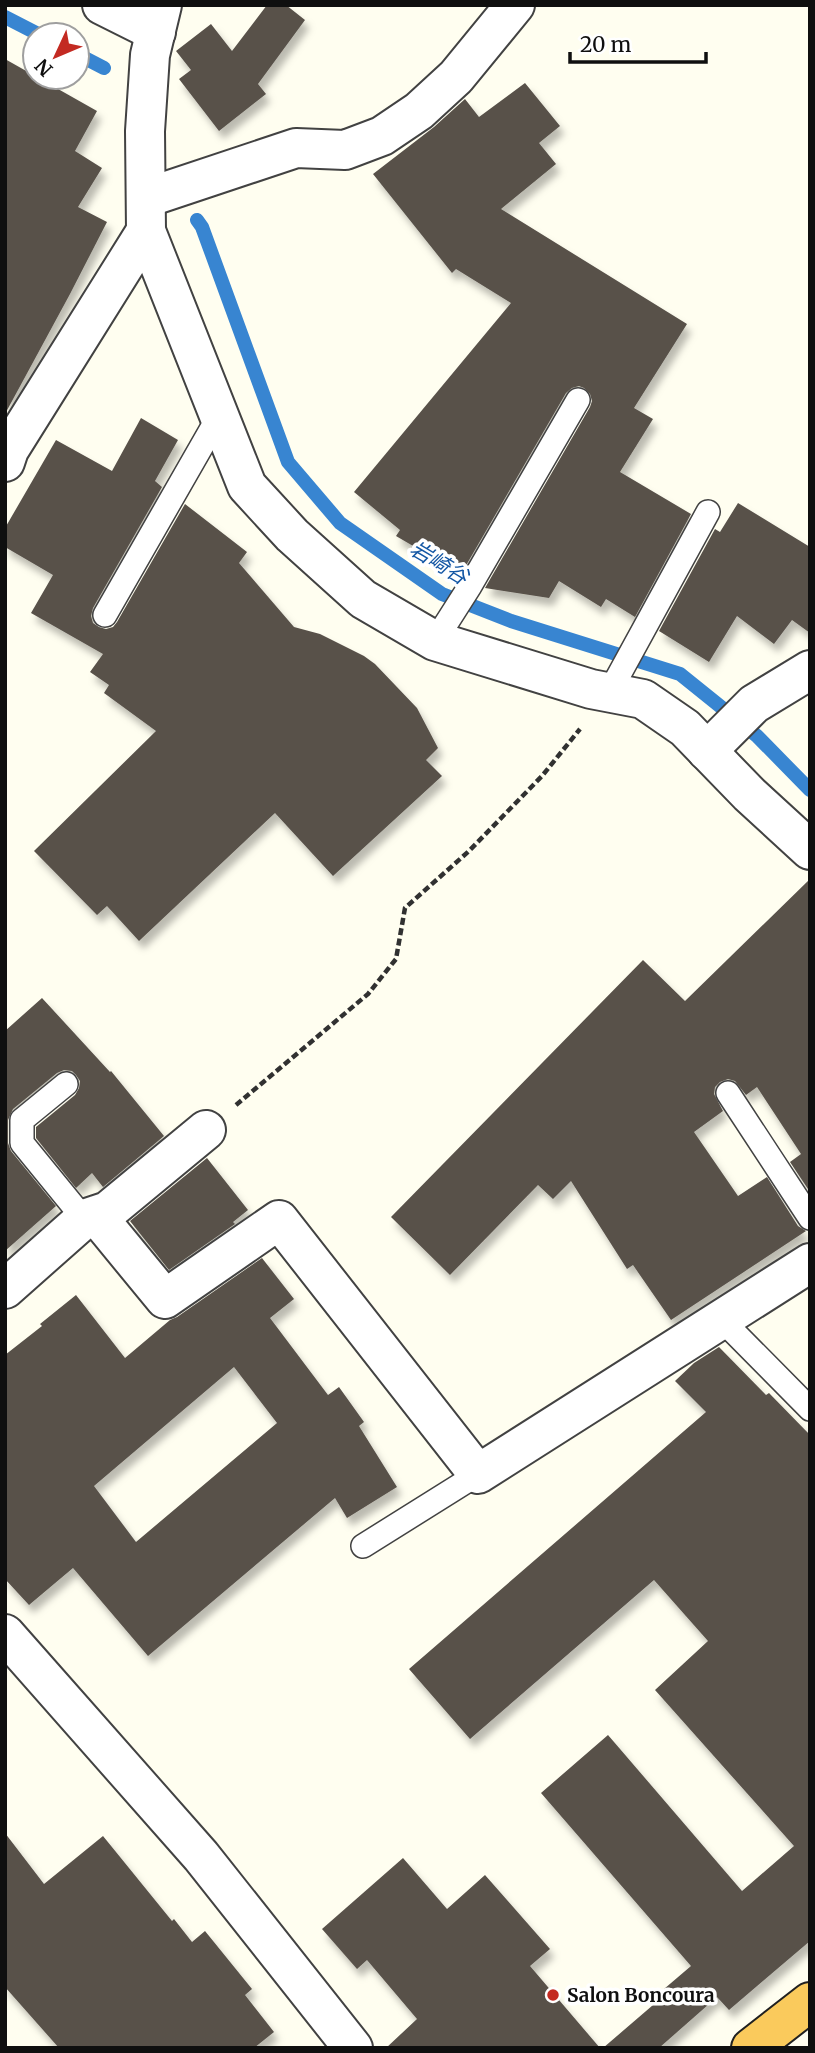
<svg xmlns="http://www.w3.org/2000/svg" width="815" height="2053" viewBox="0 0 815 2053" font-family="Merriweather,'Noto Sans JP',serif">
	<defs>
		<filter id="shadow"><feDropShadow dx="4.5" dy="8" stdDeviation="3.5" flood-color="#0004"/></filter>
	</defs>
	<rect width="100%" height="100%" fill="#fffef0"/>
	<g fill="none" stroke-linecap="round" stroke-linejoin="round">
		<!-- stream -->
		<path stroke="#3885d1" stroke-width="14" d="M 5,17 L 40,35
			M 77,54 L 104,68
			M 197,220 L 202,227 L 288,462 L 340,523 L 442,594 L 511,621 L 680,674 L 757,736 L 810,790"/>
	</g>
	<!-- building -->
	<path fill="#58514a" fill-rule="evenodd" filter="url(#shadow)" d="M 267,5 L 286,5 L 305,20 L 258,84 L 266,94 L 219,131 L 179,79 L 191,70 L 176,51 L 211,24 L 232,51 Z
		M 5,59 L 97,111 L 75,151 L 102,168 L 78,207 L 107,222 L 70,294 L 5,414 Z
		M 525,83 L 560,126 L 539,143 L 556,164 L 501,209 L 687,324 L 634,408 L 653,419 L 620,472 L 691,514 L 635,617 L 606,599 L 601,607 L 559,581 L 549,598 L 485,588 L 590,407 L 592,401 L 590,394 L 584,388 L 579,386 L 572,388 L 566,393 L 461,574 L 396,536 L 400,530 L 354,492 L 511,303 L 456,269 L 452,273 L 373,174 L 434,127 L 465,99 L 479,117 Z
		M 141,418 L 178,440 L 155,481 L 162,487 L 93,608 L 91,616 L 93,623 L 99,627 L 106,629 L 113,627 L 117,622 L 185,504 L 247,552 L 239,563 L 294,627 L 320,634 L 364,656 L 375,664 L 417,708 L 438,748 L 426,760 L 442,776 L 333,876 L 275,813 L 139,941 L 107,906 L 97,915 L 34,851 L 156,731 L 104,693 L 109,685 L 90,672 L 103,654 L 31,613 L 53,575 L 5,547 L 5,528 L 56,440 L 112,471 Z
		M 738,503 L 810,547 L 810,633 L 792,620 L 774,644 L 737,616 L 709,662 L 659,631 L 715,529 L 720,532 Z
		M 810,879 L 810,1192 L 790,1162 L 801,1154 L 757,1087 L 746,1095 L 735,1081 L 728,1079 L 720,1082 L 715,1087 L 714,1094 L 723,1111 L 694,1132 L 738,1196 L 767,1177 L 798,1226 L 806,1231 L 671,1320 L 633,1265 L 627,1269 L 571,1181 L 553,1199 L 538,1185 L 450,1275 L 391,1217 L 643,960 L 685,1001 Z
		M 42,998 L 110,1072 L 111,1071 L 164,1136 L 103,1187 L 92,1173 L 76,1188 L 36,1138 L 36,1127 L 75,1095 L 79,1088 L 80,1081 L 76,1075 L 72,1071 L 64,1070 L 57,1073 L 13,1109 L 8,1120 L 8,1143 L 11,1151 L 56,1206 L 5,1251 L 5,1031 Z
		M 207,1158 L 248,1210 L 233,1222 L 235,1224 L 169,1270 L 130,1221 Z
		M 262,1258 L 294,1299 L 270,1318 L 328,1395 L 339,1387 L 364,1422 L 359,1426 L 397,1487 L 347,1518 L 335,1498 L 148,1656 L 73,1568 L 29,1605 L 5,1579 L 5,1355 L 42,1326 L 40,1324 L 76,1295 L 125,1358 L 170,1320 L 177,1317 ZM 234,1367 L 277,1423 L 136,1542 L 94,1486 Z
		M 719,1347 L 766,1395 L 769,1393 L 810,1435 L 810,1941 L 729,2010 L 717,1997 L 659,2048 L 603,2048 L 667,1993 L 664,1989 L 691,1966 L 541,1793 L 608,1735 L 742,1891 L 794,1846 L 655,1690 L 708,1641 L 654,1580 L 470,1739 L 409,1669 L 706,1412 L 675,1381 L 694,1363 Z
		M 5,1833 L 44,1884 L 103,1836 L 172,1921 L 174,1919 L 192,1942 L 205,1931 L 252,1989 L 245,1995 L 274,2032 L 254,2048 L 59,2048 L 5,1987 Z
		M 403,1858 L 447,1909 L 485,1875 L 550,1949 L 530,1966 L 600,2048 L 386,2048 L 417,2019 L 367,1960 L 357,1969 L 322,1929 Z"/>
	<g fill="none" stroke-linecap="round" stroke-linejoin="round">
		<defs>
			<path id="service" d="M 105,615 L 219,416
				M 435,641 L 470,586 L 578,400
				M 609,693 L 708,512
				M 66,1084 L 22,1120 L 22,1143 L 84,1219
				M 728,1093 L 810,1218
				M 721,1319 L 810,1409
				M 363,1546 L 478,1474"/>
			<path id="minor" d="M 102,5 L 156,32
				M 146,198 L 296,148 L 345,150 L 382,136 L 419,111 L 456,77 L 515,5
				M 5,462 L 9,450 L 146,231
				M 707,751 L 754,704 L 810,670
				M 96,1215 L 165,1299 L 279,1220 L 478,1474 L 810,1263
				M 5,1289 L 84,1219 L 108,1211 L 206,1130
				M 5,1634 L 201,1856 L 353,2048"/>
			<path id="tertiary" d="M 162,5 L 150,55 L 145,131 L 146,231 L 247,486 L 292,535 L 363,599 L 435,641 L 591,689 L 643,699 L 685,728 L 749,794 L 810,850"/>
			<path id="trunk" d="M 751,2048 L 810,2002"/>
		</defs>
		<!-- service casing -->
		<use href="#service" stroke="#424242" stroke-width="26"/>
		<!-- minor casing -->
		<use href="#minor" stroke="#424242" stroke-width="42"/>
		<!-- tertiary casing -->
		<use href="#tertiary" stroke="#424242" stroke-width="42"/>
		<!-- trunk casing -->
		<use href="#trunk" stroke="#202020" stroke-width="42"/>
		<!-- path -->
		<path stroke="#313131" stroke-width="4.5" stroke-dasharray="7 3.5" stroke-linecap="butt" d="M 236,1105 L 368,994 L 396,959 L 405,908 L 469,851 L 542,776 L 580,729"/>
		<!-- service -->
		<use href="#service" stroke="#fff" stroke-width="23"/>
		<!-- minor -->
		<use href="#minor" stroke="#fff" stroke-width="38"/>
		<!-- tertiary -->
		<use href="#tertiary" stroke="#fff" stroke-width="38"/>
		<!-- trunk -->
		<use href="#trunk" stroke="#faca5c" stroke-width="38"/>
	</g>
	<!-- markers -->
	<circle fill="#c32a22" stroke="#fff" stroke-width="2.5" cx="553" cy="1995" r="7"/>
	<g text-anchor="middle" stroke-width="7" stroke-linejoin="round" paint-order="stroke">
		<!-- poi labels -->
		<g font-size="19" font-weight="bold" fill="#0f0f0f" stroke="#fff" text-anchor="start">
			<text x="567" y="2002">Salon Boncoura</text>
		</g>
		<!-- water labels -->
		<g font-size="21" font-style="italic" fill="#1457a4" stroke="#fff">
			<text transform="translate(439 563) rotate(31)" y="7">岩崎谷</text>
		</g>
	</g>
	<!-- border -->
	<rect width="815" height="2053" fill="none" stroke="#0f0f0f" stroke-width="14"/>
	<!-- north arrow -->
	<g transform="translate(56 56) rotate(226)"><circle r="33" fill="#ffffff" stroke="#9f9f9f" stroke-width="2"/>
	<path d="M0-5L12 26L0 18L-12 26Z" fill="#c32a22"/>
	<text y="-10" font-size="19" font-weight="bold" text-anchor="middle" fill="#0f0f0f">N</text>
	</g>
	<!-- scale -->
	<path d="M570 52v10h136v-10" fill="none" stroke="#0f0f0f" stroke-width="3.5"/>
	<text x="580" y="52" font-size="21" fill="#0f0f0f" stroke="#ffffff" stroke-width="5" paint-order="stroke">20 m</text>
</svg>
